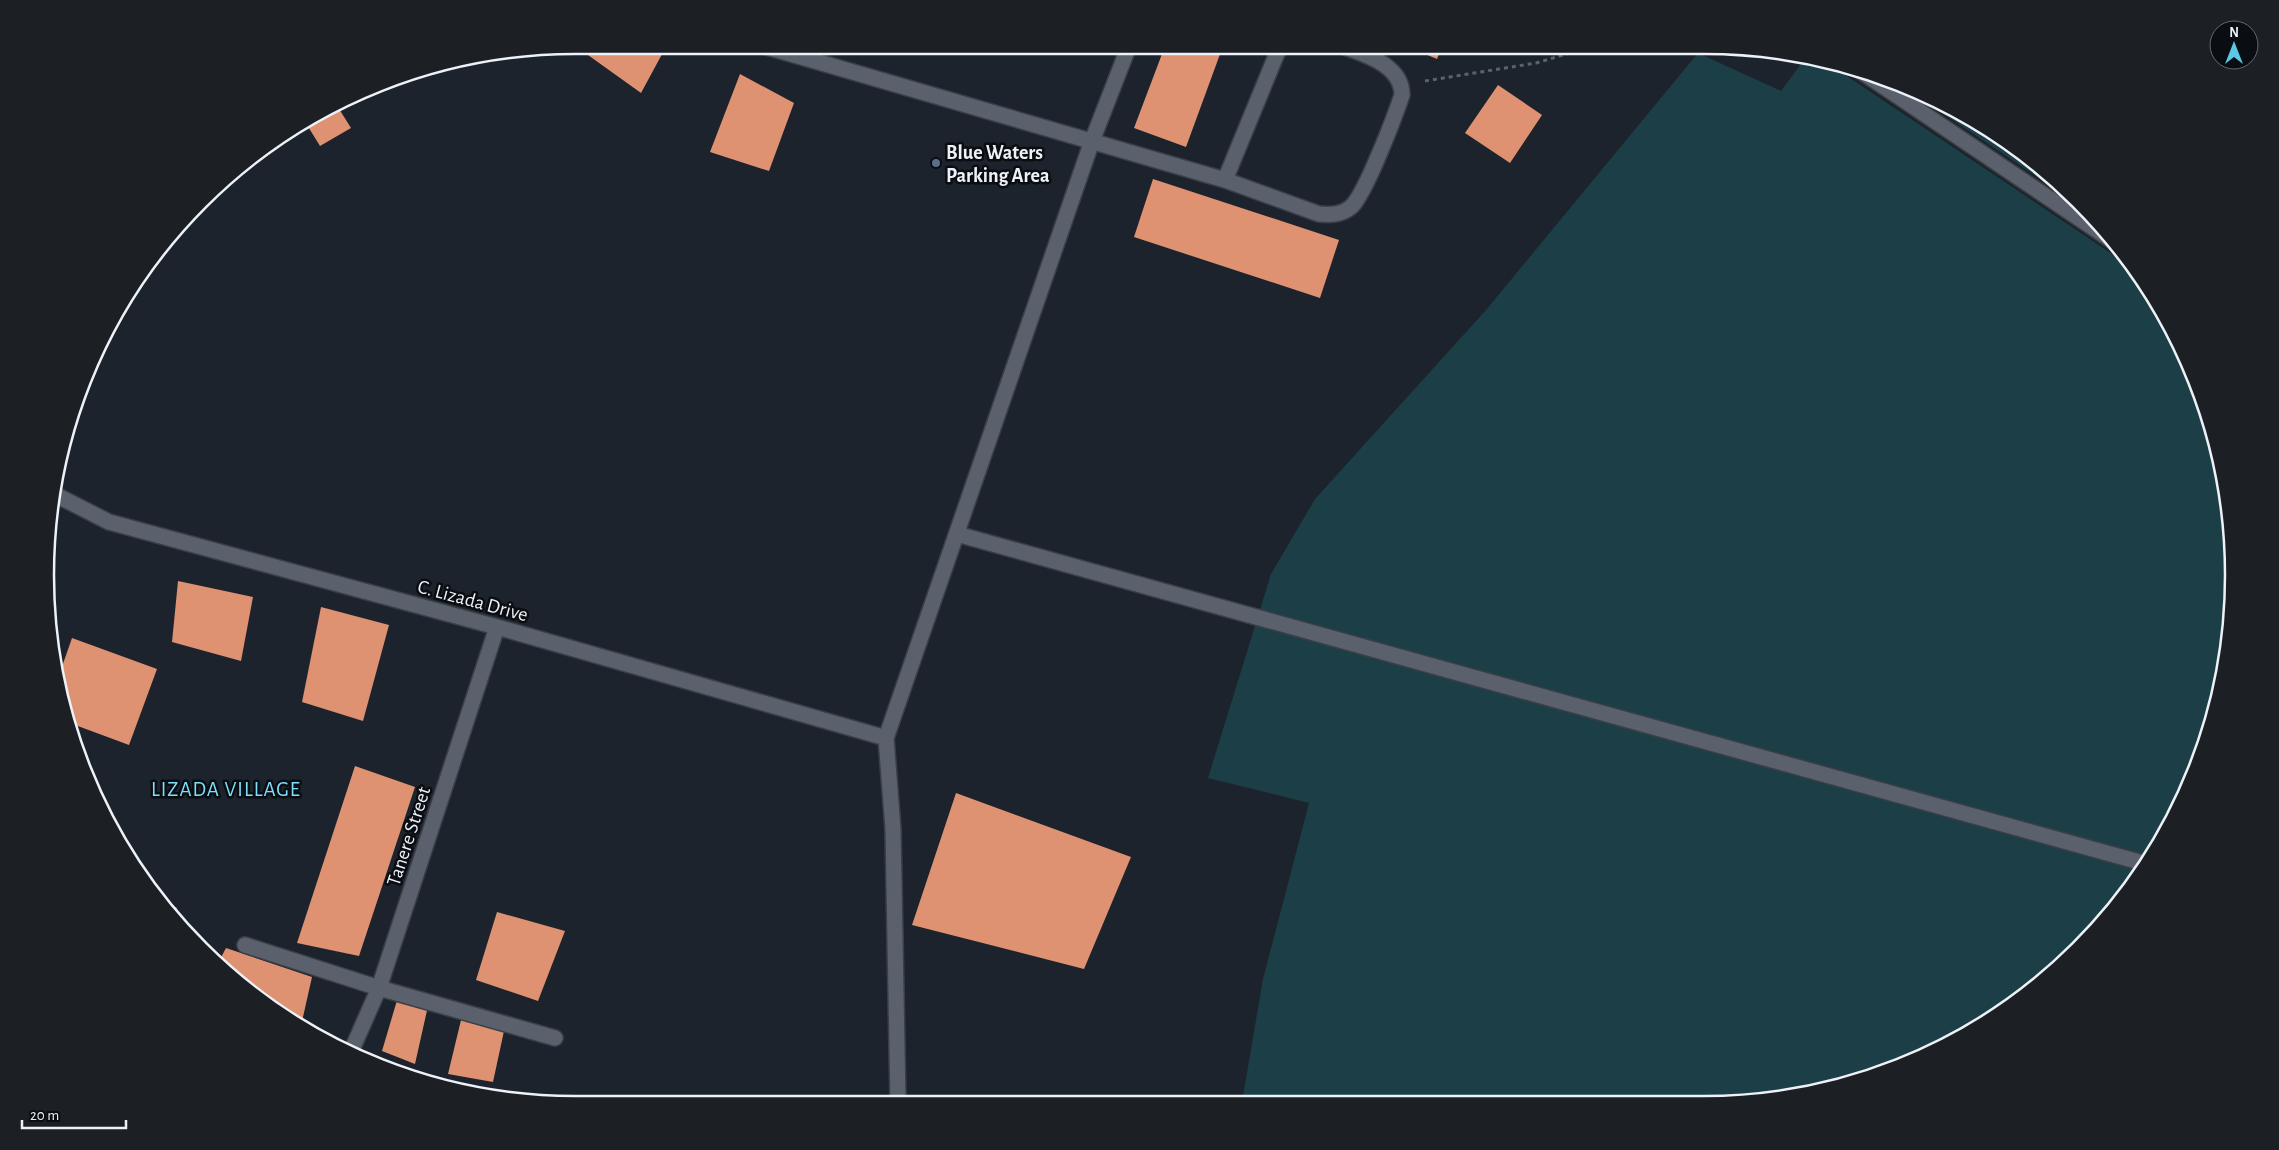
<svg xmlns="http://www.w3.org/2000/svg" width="2279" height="1150" viewBox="0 0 2279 1150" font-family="'Alegreya Sans',sans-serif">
	<rect width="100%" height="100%" fill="#1d232c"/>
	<!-- water -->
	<path fill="#1c3e46" d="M 1698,53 L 1781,91 L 1806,57 L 1841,63 L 1938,100 L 2026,154 L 2102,225 L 2163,310 L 2206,404 L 2229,506 L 2233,609 L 2216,712 L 2179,809 L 2103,924 L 2026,996 L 1907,1065 L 1773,1100 L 1242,1102 L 1263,979 L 1309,803 L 1208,778 L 1271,574 L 1315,499 L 1486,310 Z"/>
	<!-- pier -->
	<path fill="#1d232c" d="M 1823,60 L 1841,63 L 1902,86 L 2085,209 L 2102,225 L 2133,268 Z"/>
	<!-- building -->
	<path fill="#de9271" d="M 574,45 L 667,45 L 641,93 Z
		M 1165,46 L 1223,46 L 1186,147 L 1134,128 Z
		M 1406,46 L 1442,46 L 1437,59 Z
		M 740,74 L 794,103 L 769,171 L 710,152 Z
		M 1498,85 L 1542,115 L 1510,163 L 1465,133 Z
		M 336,104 L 351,128 L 320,146 L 304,120 Z
		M 1153,179 L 1339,240 L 1320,298 L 1134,237 Z
		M 178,581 L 253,597 L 241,661 L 172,642 Z
		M 321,607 L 389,625 L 363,721 L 302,702 Z
		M 72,638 L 157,669 L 129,745 L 67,722 L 57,681 Z
		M 355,766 L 415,787 L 359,956 L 297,943 Z
		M 956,793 L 1131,857 L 1084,969 L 912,925 Z
		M 176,907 L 189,935 L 188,935 L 168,911 Z
		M 497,912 L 565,931 L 538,1001 L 476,980 Z
		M 226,948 L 312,977 L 301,1026 L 253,996 L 217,965 Z
		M 398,997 L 428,1006 L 415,1064 L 382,1051 Z
		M 462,1016 L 504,1031 L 493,1082 L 448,1074 Z"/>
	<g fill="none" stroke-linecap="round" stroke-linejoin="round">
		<defs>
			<path id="lane" d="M 760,45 L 1225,180 L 1319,214 C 1331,215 1341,215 1351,207 C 1365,195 1395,116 1402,95 C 1402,65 1366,55 1342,46
				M 1859,70 L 2114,242
				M 1225,180 L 1280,46
				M 957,534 L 2143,863
				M 886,738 L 1092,141 L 1129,46"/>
			<path id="street" d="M 52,493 L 109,522 L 497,627 L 886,738 L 893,829 L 898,1103
				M 245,945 L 379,988 L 555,1038
				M 350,1054 L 379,988 L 497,627"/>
		</defs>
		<!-- lane casing -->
		<use href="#lane" stroke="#3a3f47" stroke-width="18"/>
		<!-- street casing -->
		<use href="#street" stroke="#3a3f47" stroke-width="18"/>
		<!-- path -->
		<path stroke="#5c626a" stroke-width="3" stroke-dasharray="4 4" stroke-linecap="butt" d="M 1425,81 L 1536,63 L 1594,46"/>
		<!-- lane -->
		<use href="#lane" stroke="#5a616c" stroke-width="15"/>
		<!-- street -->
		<use href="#street" stroke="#5a616c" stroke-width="15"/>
	</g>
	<!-- markers -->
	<circle fill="#5c6f8a" stroke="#0a0d11" stroke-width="2" cx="936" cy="163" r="5"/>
	<g text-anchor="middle" stroke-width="5" stroke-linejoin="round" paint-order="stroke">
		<!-- poi labels -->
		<g font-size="20" font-weight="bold" fill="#edf1f8" stroke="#0a0d11" text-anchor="start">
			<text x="946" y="159">Blue Waters<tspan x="946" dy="23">Parking Area</tspan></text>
		</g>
		<!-- street labels -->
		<g font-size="20" fill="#edf1f8" stroke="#0a0d11">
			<text transform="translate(473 600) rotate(15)" y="7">C. Lizada Drive</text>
			<text transform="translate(408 836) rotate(-72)" y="7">Tanere Street</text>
		</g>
		<!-- neighbourhood labels -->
		<g font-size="21" letter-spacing="1" fill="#7ddffa" stroke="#0a0d11">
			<text x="226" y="796">LIZADA VILLAGE</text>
		</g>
	</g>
	<!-- crop -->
	<path d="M0 0H2279V1150H0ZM575 54H1704A521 521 0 0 1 2225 575V575A521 521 0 0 1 1704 1096H575A521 521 0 0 1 54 575V575A521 521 0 0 1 575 54Z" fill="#1c1f23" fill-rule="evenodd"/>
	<path fill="none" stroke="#edf1f8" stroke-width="2.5" d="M575 54H1704A521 521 0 0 1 2225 575V575A521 521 0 0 1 1704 1096H575A521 521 0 0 1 54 575V575A521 521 0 0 1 575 54Z"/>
	<!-- north arrow -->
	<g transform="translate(2234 45)"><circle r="24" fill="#0a0d11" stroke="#65686d"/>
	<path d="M0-4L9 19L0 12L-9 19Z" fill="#5ac8e6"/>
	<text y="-8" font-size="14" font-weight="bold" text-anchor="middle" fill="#edf1f8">N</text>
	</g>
	<!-- scale -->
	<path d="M22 1120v8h104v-8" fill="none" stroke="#edf1f8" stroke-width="2.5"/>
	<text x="30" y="1120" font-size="15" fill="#edf1f8" stroke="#0a0d11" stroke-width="4" paint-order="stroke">20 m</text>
</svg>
